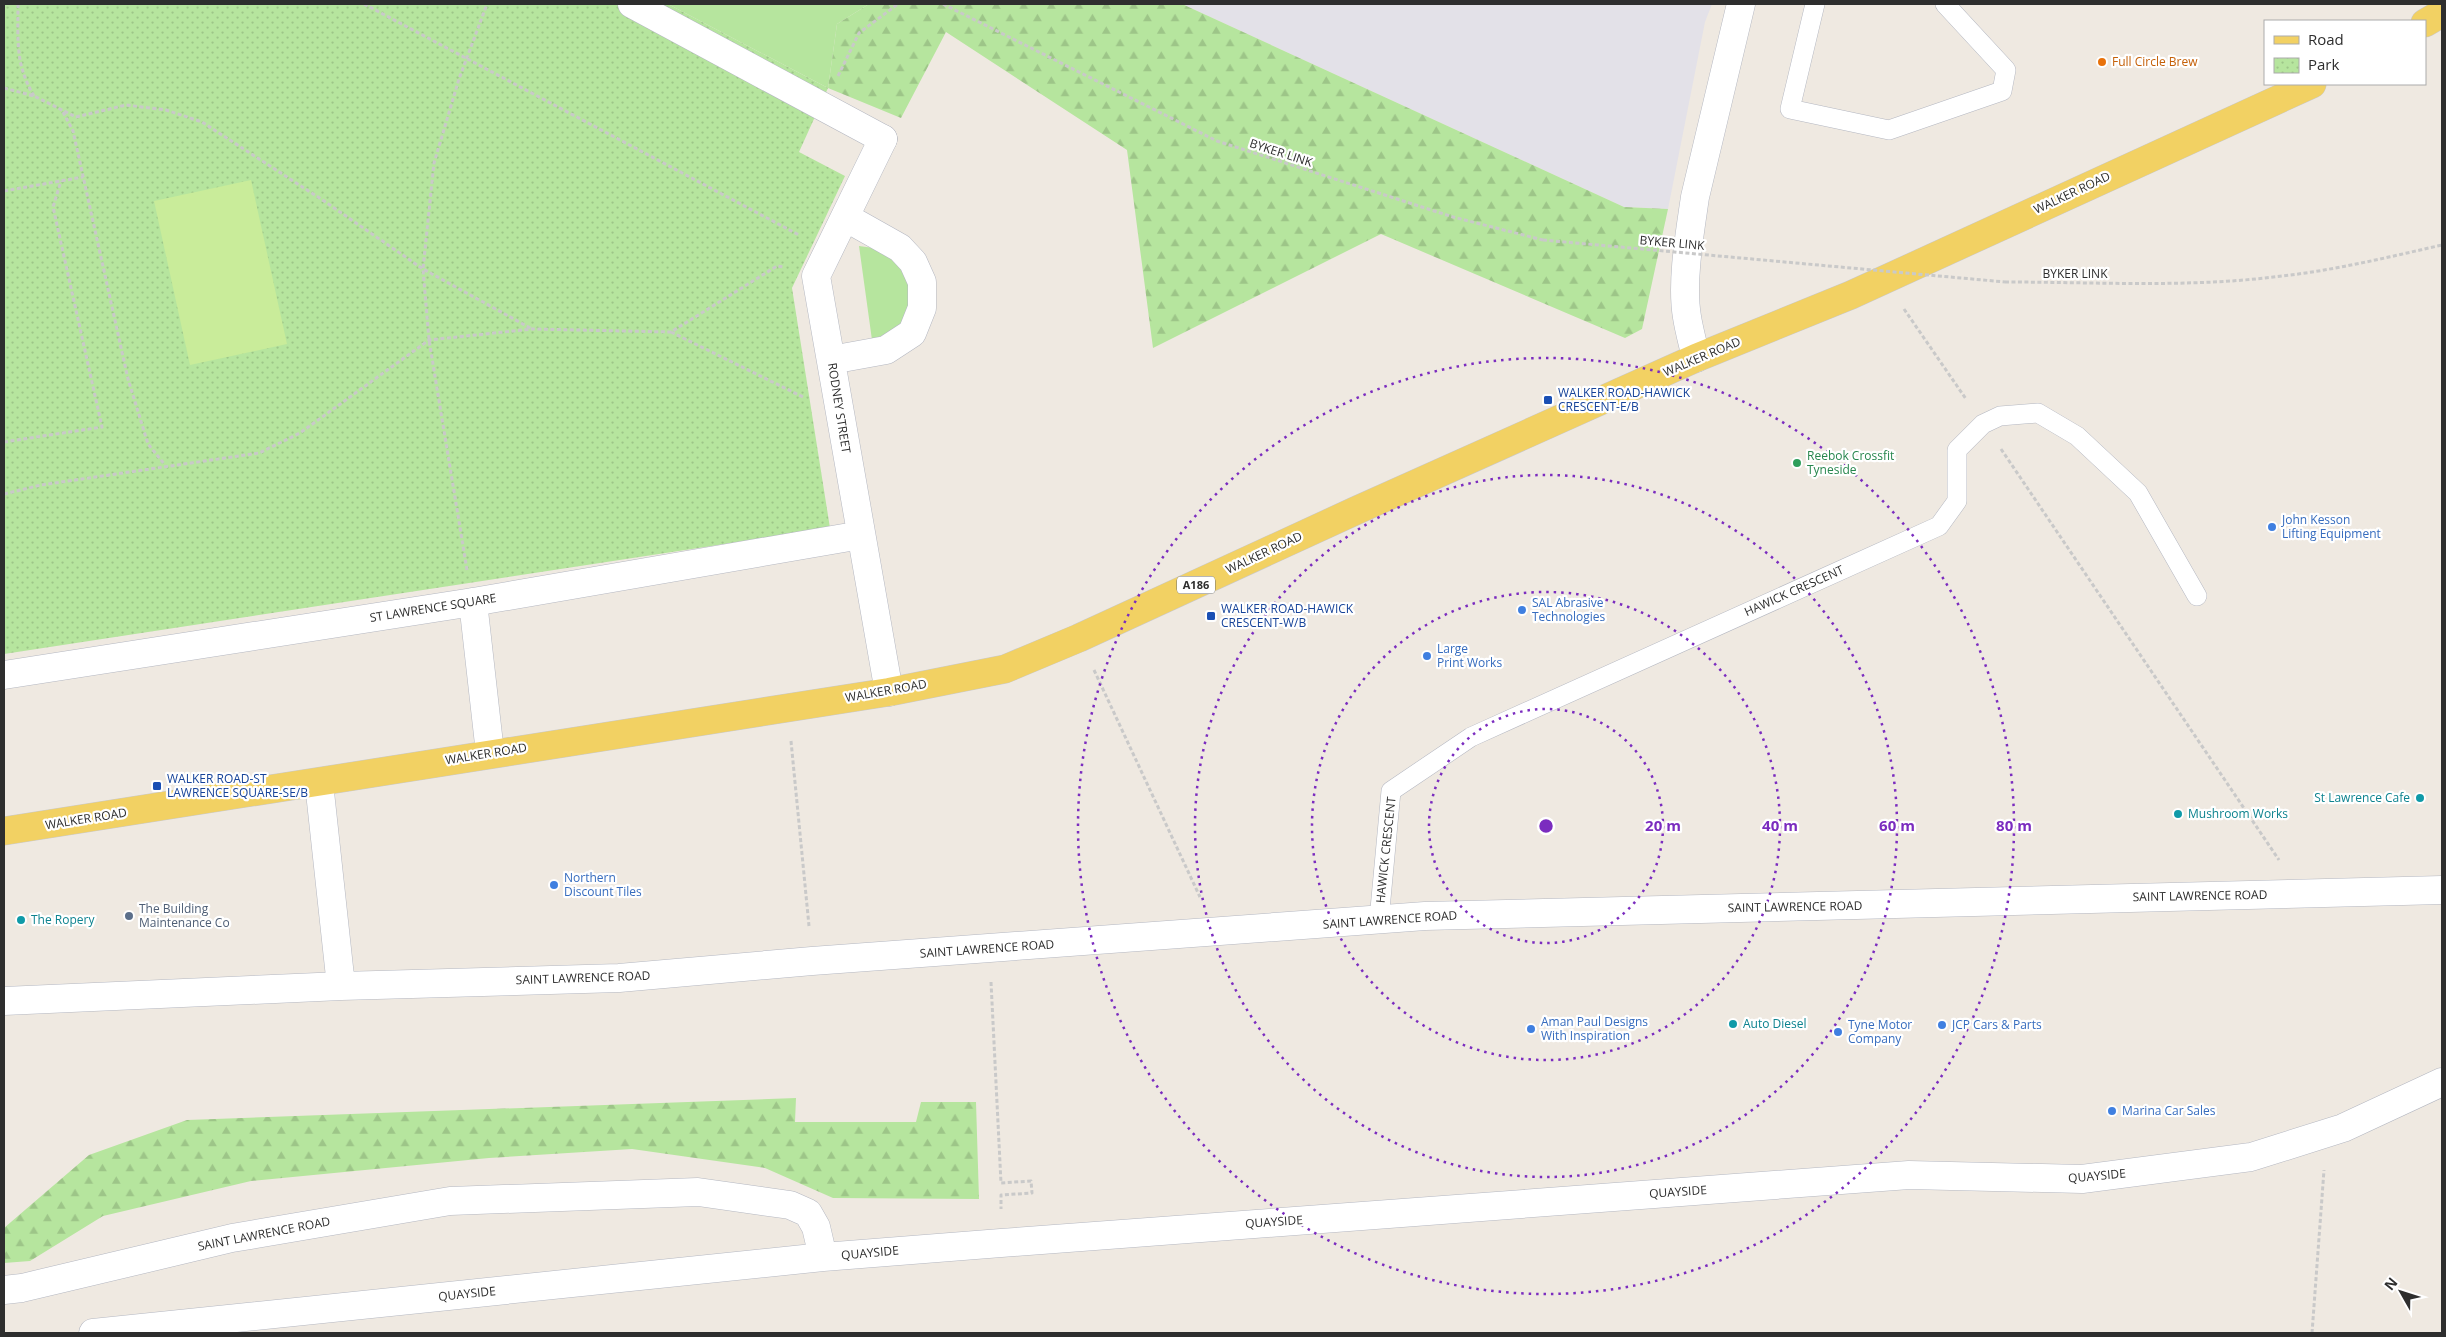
<svg xmlns="http://www.w3.org/2000/svg" width="2446" height="1337" viewBox="0 0 2446 1337" font-family="'Open Sans',sans-serif">
	<defs>
		<pattern id="forest-firs" width="22" height="20" patternUnits="userSpaceOnUse" patternTransform="scale(1.25)"><rect width="22" height="20" fill="#b6e59e"/><path d="M5 1l3.5 6h-7zM16 11l3.5 6h-7z" fill="#9dc588"/></pattern>
		<pattern id="park-dots" width="8" height="8" patternUnits="userSpaceOnUse" patternTransform="scale(1.25)"><rect width="8" height="8" fill="#b6e59e"/><path d="M2 2h.1M6 6h.1" fill="none" stroke="#9dc588" stroke-width="1.8" stroke-linecap="round"/></pattern>
	</defs>
	<rect width="100%" height="100%" fill="#efe9e1"/>
	<!-- industrial -->
	<path fill="#e3e1e8" d="M 1182,4 L 1712,4 L 1705,22 L 1668,209 L 1624,207 Z"/>
	<!-- grass -->
	<path fill="#b6e59e" d="M 668,4 L 869,4 L 837,24 L 828,88 Z
		M 859,246 L 881,249 L 908,272 L 910,314 L 893,331 L 872,340 Z"/>
	<!-- forest -->
	<path fill="url(#forest-firs)" d="M 869,4 L 1182,4 L 1624,207 L 1668,209 L 1642,329 L 1625,338 L 1381,234 L 1153,348 L 1127,150 L 946,32 L 901,118 L 828,88 L 837,24 Z
		M 796,1098 L 795,1122 L 916,1122 L 921,1102 L 976,1102 L 979,1199 L 833,1198 L 765,1168 L 632,1149 L 489,1158 L 251,1181 L 103,1216 L 30,1261 L 4,1263 L 4,1228 L 89,1155 L 187,1120 Z"/>
	<!-- park -->
	<path fill="url(#park-dots)" d="M 4,4 L 668,4 L 828,88 L 799,152 L 845,176 L 792,288 L 830,528 L 4,654 Z"/>
	<!-- pitch -->
	<path fill="#c9ec9a" d="M 251,180 L 287,344 L 190,365 L 154,201 Z"/>
	<g fill="none" stroke-linecap="round" stroke-linejoin="round">
		<defs>
			<path id="service" d="M 1815,4 L 1790,109 L 1889,130 L 2002,91 L 2006,70 L 1945,4
				M 1379,920 L 1391,791 L 1471,737 L 1939,526 L 1957,501 L 1957,450 L 1983,424 L 2000,416 L 2038,413 L 2077,436 L 2138,493 L 2197,596"/>
			<path id="pedestrian" d="M 632,4 L 883,139"/>
			<path id="minor" d="M 883,139 L 816,276 L 889,692
				M 1696,358 C 1693,344 1689,330 1687,317 C 1681,282 1690,232 1695,197 L 1741,4
				M 831,360 L 886,350 L 912,333 L 922,308 L 922,282 L 913,262 L 900,248 L 845,217
				M 473,602 L 490,753
				M 4,675 L 473,602 L 861,535
				M 319,783 L 341,986 L 619,978 L 812,961 L 1425,916 L 2442,890
				M 4,1001 L 341,986
				M 4,1290 L 22,1288 L 232,1238 L 450,1201 L 698,1192 L 790,1205 L 808,1213 L 816,1227 L 823,1257
				M 93,1333 L 823,1257 L 1001,1243 L 1909,1175 L 2082,1179 L 2251,1157 L 2343,1128 L 2442,1082"/>
			<path id="primary" d="M 2425,23 L 2442,13
				M 4,831 L 889,692 L 1005,669 L 1079,638 L 1355,511 L 1696,358 L 1851,295 L 2312,84"/>
		</defs>
		<!-- service casing -->
		<use href="#service" stroke="#b4b7c1" stroke-width="20"/>
		<!-- pedestrian casing -->
		<use href="#pedestrian" stroke="#b4b7c1" stroke-width="29"/>
		<!-- minor casing -->
		<use href="#minor" stroke="#b4b7c1" stroke-width="29"/>
		<!-- primary casing -->
		<use href="#primary" stroke="#c9c9c9" stroke-width="29"/>
		<!-- path -->
		<path stroke="#c9c9c9" stroke-width="3" stroke-dasharray="4 2.5" stroke-linecap="butt" d="M 18,4 C 18,40 15,64 34,96
			M 364,4 L 799,235
			M 943,4 L 1217,141 L 1453,217 L 1543,240
			M 838,76 L 859,33 L 898,4
			M 4,88 L 34,96 L 76,117 L 126,105 L 166,110 L 202,122 L 324,201 L 423,269 L 532,329
			M 63,112 L 73,131 L 128,379 L 148,444 L 165,465
			M 4,191 L 83,177
			M 2005,282 C 2097,282 2191,288 2282,276 C 2336,270 2389,257 2442,245
			M 1904,309 L 1966,399
			M 671,332 L 803,397
			M 4,442 L 102,427 L 53,207 L 61,181
			M 2001,449 L 2279,860
			M 4,494 L 41,485 L 259,453 L 300,433 L 429,340 L 532,329 L 671,332 L 777,266 L 784,267
			M 467,570 L 429,340 L 423,269 L 434,163 L 459,79 L 487,4
			M 1094,670 L 1200,897
			M 791,741 L 809,926
			M 991,982 L 1001,1183 L 1031,1181 L 1032,1193 L 1001,1195 L 1001,1209
			M 2312,1333 L 2324,1170"/>
		<!-- service -->
		<use href="#service" stroke="#fff" stroke-width="19"/>
		<!-- pedestrian -->
		<use href="#pedestrian" stroke="#fff" stroke-width="28"/>
		<!-- minor -->
		<use href="#minor" stroke="#fff" stroke-width="28"/>
		<!-- primary -->
		<use href="#primary" stroke="#f2d163" stroke-width="28"/>
		<!-- path-bridge -->
		<path stroke="#c9c9c9" stroke-width="3" stroke-dasharray="4 2.5" stroke-linecap="butt" d="M 1543,240 L 2005,282"/>
	</g>
	<!-- distance rings -->
	<g fill="none" stroke="#7b2cbf" stroke-width="2.5" stroke-dasharray="2.5 5">
		<circle cx="1546" cy="826" r="117"/>
		<circle cx="1546" cy="826" r="234"/>
		<circle cx="1546" cy="826" r="351"/>
		<circle cx="1546" cy="826" r="468"/>
	</g>
	<!-- markers -->
	<circle fill="#e8710a" stroke="#fff" stroke-width="2" cx="2102" cy="62" r="5"/>
	<g fill="#1a4fb4" stroke="#fff" stroke-width="2">
		<rect x="1543" y="395" width="10" height="10" rx="2.5"/>
		<rect x="1206" y="611" width="10" height="10" rx="2.5"/>
		<rect x="152" y="781" width="10" height="10" rx="2.5"/>
	</g>
	<circle fill="#2e9e5b" stroke="#fff" stroke-width="2" cx="1797" cy="463" r="5"/>
	<g fill="#3f7fe0" stroke="#fff" stroke-width="2">
		<circle cx="2272" cy="527" r="5"/>
		<circle cx="1522" cy="610" r="5"/>
		<circle cx="1427" cy="656" r="5"/>
		<circle cx="554" cy="885" r="5"/>
		<circle cx="1942" cy="1025" r="5"/>
		<circle cx="1531" cy="1029" r="5"/>
		<circle cx="1838" cy="1032" r="5"/>
		<circle cx="2112" cy="1111" r="5"/>
	</g>
	<g fill="#0f9aa8" stroke="#fff" stroke-width="2">
		<circle cx="2420" cy="798" r="5"/>
		<circle cx="2178" cy="814" r="5"/>
		<circle cx="21" cy="920" r="5"/>
		<circle cx="1733" cy="1024" r="5"/>
	</g>
	<circle fill="#5c6f8a" stroke="#fff" stroke-width="2" cx="129" cy="916" r="5"/>
	<g text-anchor="middle" stroke-width="4.5" stroke-linejoin="round" paint-order="stroke">
		<!-- shield labels -->
		<rect fill="#fff" stroke="#6d6d6d" stroke-width="1" x="1177" y="576.5" width="38" height="17" rx="4"/>
		<g font-size="11" font-weight="bold" fill="#2e2e2e">
			<text x="1196" y="589">A186</text>
		</g>
		<!-- food labels -->
		<g font-size="12" fill="#c56008" stroke="#fff" text-anchor="start">
			<text x="2112" y="66">Full Circle Brew</text>
		</g>
		<!-- street labels -->
		<g font-size="12" fill="#2e2e2e" stroke="#fff">
			<text transform="translate(1281 153) rotate(18)" y="4">BYKER LINK</text>
			<text transform="translate(2072 193) rotate(-25)" y="4">WALKER ROAD</text>
			<text transform="translate(1672 243) rotate(5)" y="4">BYKER LINK</text>
			<text x="2075" y="278">BYKER LINK</text>
			<text transform="translate(1702 357) rotate(-23)" y="4">WALKER ROAD</text>
			<text transform="translate(839 408) rotate(81)" y="4">RODNEY STREET</text>
			<text transform="translate(1264 553) rotate(-25)" y="4">WALKER ROAD</text>
			<text transform="translate(1794 591) rotate(-24)" y="4">HAWICK CRESCENT</text>
			<text transform="translate(433 608) rotate(-9)" y="4">ST LAWRENCE SQUARE</text>
			<text transform="translate(886 691) rotate(-10)" y="4">WALKER ROAD</text>
			<text transform="translate(486 754) rotate(-9)" y="4">WALKER ROAD</text>
			<text transform="translate(86 819) rotate(-9)" y="4">WALKER ROAD</text>
			<text transform="translate(1386 850) rotate(-84)" y="4">HAWICK CRESCENT</text>
			<text transform="translate(2200 896) rotate(-1)" y="4">SAINT LAWRENCE ROAD</text>
			<text transform="translate(1795 907) rotate(-1)" y="4">SAINT LAWRENCE ROAD</text>
			<text transform="translate(1390 920) rotate(-4)" y="4">SAINT LAWRENCE ROAD</text>
			<text transform="translate(987 949) rotate(-4)" y="4">SAINT LAWRENCE ROAD</text>
			<text transform="translate(583 978) rotate(-2)" y="4">SAINT LAWRENCE ROAD</text>
			<text transform="translate(2097 1176) rotate(-5)" y="4">QUAYSIDE</text>
			<text transform="translate(1678 1192) rotate(-4)" y="4">QUAYSIDE</text>
			<text transform="translate(1274 1222) rotate(-4)" y="4">QUAYSIDE</text>
			<text transform="translate(264 1234) rotate(-11)" y="4">SAINT LAWRENCE ROAD</text>
			<text transform="translate(870 1253) rotate(-5)" y="4">QUAYSIDE</text>
			<text transform="translate(467 1294) rotate(-6)" y="4">QUAYSIDE</text>
		</g>
		<!-- transit labels -->
		<g font-size="12" fill="#164399" stroke="#fff" text-anchor="start">
			<text x="1558" y="397">WALKER ROAD-HAWICK<tspan x="1558" dy="14">CRESCENT-E/B</tspan></text>
			<text x="1221" y="613">WALKER ROAD-HAWICK<tspan x="1221" dy="14">CRESCENT-W/B</tspan></text>
			<text x="167" y="783">WALKER ROAD-ST<tspan x="167" dy="14">LAWRENCE SQUARE-SE/B</tspan></text>
		</g>
		<!-- leisure labels -->
		<g font-size="12" fill="#27864d" stroke="#fff" text-anchor="start">
			<text x="1807" y="460">Reebok Crossfit<tspan x="1807" dy="14">Tyneside</tspan></text>
		</g>
		<!-- shop labels -->
		<g font-size="12" fill="#366cbe" stroke="#fff" text-anchor="start">
			<text x="2282" y="524">John Kesson<tspan x="2282" dy="14">Lifting Equipment</tspan></text>
			<text x="1532" y="607">SAL Abrasive<tspan x="1532" dy="14">Technologies</tspan></text>
			<text x="1437" y="653">Large<tspan x="1437" dy="14">Print Works</tspan></text>
			<text x="564" y="882">Northern<tspan x="564" dy="14">Discount Tiles</tspan></text>
			<text x="1541" y="1026">Aman Paul Designs<tspan x="1541" dy="14">With Inspiration</tspan></text>
			<text x="1848" y="1029">Tyne Motor<tspan x="1848" dy="14">Company</tspan></text>
			<text x="1952" y="1029">JCP Cars &amp; Parts</text>
			<text x="2122" y="1115">Marina Car Sales</text>
		</g>
		<!-- culture labels -->
		<g font-size="12" fill="#0d838f" stroke="#fff" text-anchor="start">
			<text x="2410" y="802" text-anchor="end">St Lawrence Cafe</text>
			<text x="2188" y="818">Mushroom Works</text>
			<text x="31" y="924">The Ropery</text>
			<text x="1743" y="1028">Auto Diesel</text>
		</g>
		<!-- service labels -->
		<g font-size="12" fill="#4e5e75" stroke="#fff" text-anchor="start">
			<text x="139" y="913">The Building<tspan x="139" dy="14">Maintenance Co</tspan></text>
		</g>
	</g>
	<circle cx="1546" cy="826" r="8" fill="#7b2cbf" stroke="#fff" stroke-width="2.5"/>
	<g font-size="15" text-anchor="middle" font-weight="bold" fill="#7b2cbf" stroke="#fff" stroke-width="4.5" stroke-linejoin="round" paint-order="stroke">
		<text x="1663" y="831">20 m</text>
		<text x="1780" y="831">40 m</text>
		<text x="1897" y="831">60 m</text>
		<text x="2014" y="831">80 m</text>
	</g>
	<!-- border -->
	<rect width="2446" height="1337" fill="none" stroke="#2e2e2e" stroke-width="10"/>
	<!-- legend -->
	<rect x="2264" y="20" width="162" height="65" fill="#ffffff" stroke="#ababab"/>
	<rect x="2274" y="36" width="25" height="8" fill="#f2d163" stroke="#ababab"/>
	<text x="2308" y="45" font-size="15" fill="#2e2e2e">Road</text>
	<rect x="2274" y="58" width="25" height="15" fill="url(#park-dots)" stroke="#ababab"/>
	<text x="2308" y="70" font-size="15" fill="#2e2e2e">Park</text>
	<!-- north arrow -->
	<g transform="translate(2401 1292) rotate(309)" stroke="#ffffff" stroke-width="4" paint-order="stroke">
	<path d="M0-4L9 19L0 12L-9 19Z" fill="#2e2e2e"/>
	<text y="-8" font-size="14" font-weight="bold" text-anchor="middle" fill="#2e2e2e">N</text>
	</g>
</svg>
